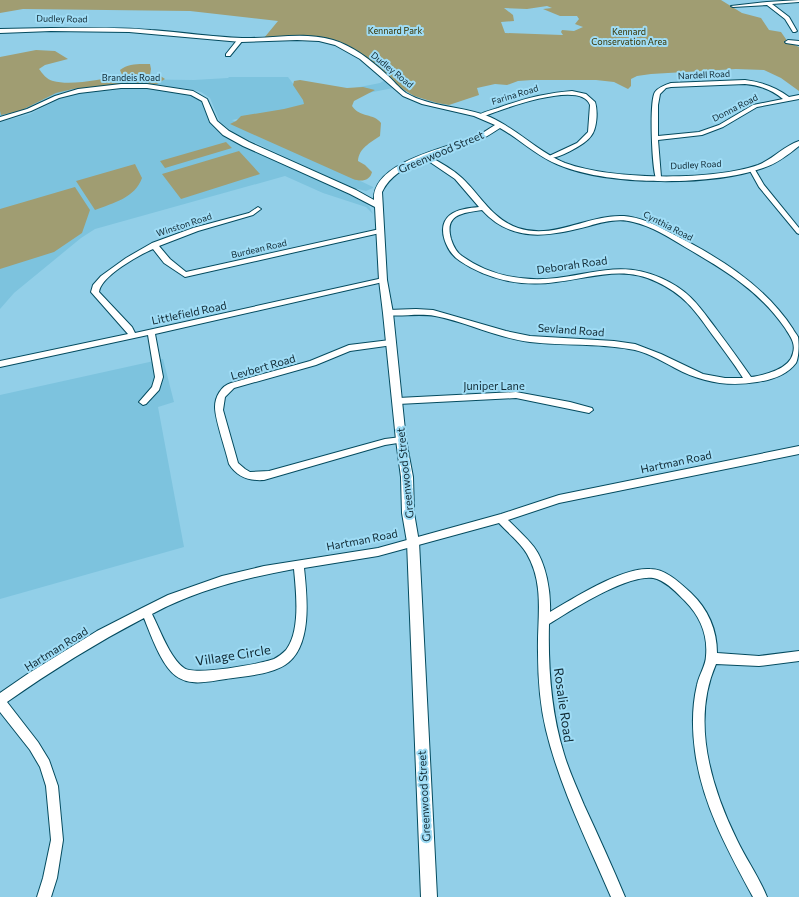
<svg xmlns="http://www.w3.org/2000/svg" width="799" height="897" viewBox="0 0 799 897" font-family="Commissioner,sans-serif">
	<rect width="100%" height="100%" fill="#92cfe8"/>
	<!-- built -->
	<path fill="#7dc3de" d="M 229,77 L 288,77 L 304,98 L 380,83 L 385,80 L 393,88 L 232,120 L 373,187 L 373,188 L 366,191 L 350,187 L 234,133 L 220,122 L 210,98 L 201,92 L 190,89 L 140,84 L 88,87 L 61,93 L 30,108 L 0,117 L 0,103 L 117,79 L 194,80 L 228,78 Z
		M 140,88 L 179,92 L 192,95 L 202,102 L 210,123 L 222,135 L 362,201 L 369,206 L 373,214 L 366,207 L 323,193 L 285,176 L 95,229 L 81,238 L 14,293 L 0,309 L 0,122 L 30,114 L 57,100 L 74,94 L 95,90 Z
		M 163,359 L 174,402 L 158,407 L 184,547 L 0,599 L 0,395 Z"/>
	<!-- green -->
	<path fill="#a09d72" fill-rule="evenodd" d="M 0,0 L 721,0 L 742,13 L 761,18 L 769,30 L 781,32 L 788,42 L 799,47 L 799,91 L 781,78 L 764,70 L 736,69 L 651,74 L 637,76 L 631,79 L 631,86 L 628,89 L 614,82 L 596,80 L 532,80 L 518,81 L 507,85 L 495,84 L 477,88 L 479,95 L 449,105 L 437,103 L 414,96 L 401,88 L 385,73 L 351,47 L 338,41 L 320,37 L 264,38 L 278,21 L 190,11 L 23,9 L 0,13 ZM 547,6 L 552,8 L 543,9 L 560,16 L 577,16 L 579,19 L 575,24 L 583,27 L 574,31 L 562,30 L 561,32 L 563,35 L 562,35 L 505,33 L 501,22 L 514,21 L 513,15 L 504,8 L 527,9 Z
		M 36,50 L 55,51 L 68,59 L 45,65 L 39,69 C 42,73 47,80 53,81 C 71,86 104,79 122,75 L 120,70 C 129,63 139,64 150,64 L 151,69 L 150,75 L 159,75 L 165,79 L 157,84 L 121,84 L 73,89 L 56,93 L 20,111 L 1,115 L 0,111 L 0,57 Z
		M 300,80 L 347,88 L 363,87 L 375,90 L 354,101 L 352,106 C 360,118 374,113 381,123 L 380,136 C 370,143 359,148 358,161 L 365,165 L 372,172 C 370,181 361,182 353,179 L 230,124 L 236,121 L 241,116 L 284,109 L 304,104 L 303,100 L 293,85 L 294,81 Z
		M 226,142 L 232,148 L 165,168 L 160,161 Z
		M 239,151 L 260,174 L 181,199 L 162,174 Z
		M 135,164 L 142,178 C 135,198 113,203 95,210 L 76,181 Z
		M 75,187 L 90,210 L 82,233 L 54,252 L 0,269 L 0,209 Z"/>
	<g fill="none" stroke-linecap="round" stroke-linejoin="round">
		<defs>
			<path id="minor" d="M 799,0 L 799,2 L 772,4 L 789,17 L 797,31 L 795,32 L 793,32 L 785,19 L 767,5 L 733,7 L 731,6 L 767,2 Z
				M 238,39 L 243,40 L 230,56 L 226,56 L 226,54 Z
				M 788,40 L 799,41 L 799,45 L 786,43 L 785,42 Z
				M 745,80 C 761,82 776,87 789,97 L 799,95 L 799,99 L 757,107 L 723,127 L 702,135 L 658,140 L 661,177 L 656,178 C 652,168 649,101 655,92 C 659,87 665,85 671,83 ZM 745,84 C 759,85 772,90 783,99 L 753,105 L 719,125 L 699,132 L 658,136 L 658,105 L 660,94 L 666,88 L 671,87 Z
				M 572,91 L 586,94 L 595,102 C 598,111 597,129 591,136 C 586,144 554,162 547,157 L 577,143 L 588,132 L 590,105 C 581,79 500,110 482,117 L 477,116 C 483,112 491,110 498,108 C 522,99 546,93 572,91 Z
				M 424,156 L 428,156 C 440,162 452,169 462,178 C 481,196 492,219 518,228 C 555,240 588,214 624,216 C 639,217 654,224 667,231 C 715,255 763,283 793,329 C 793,330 798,336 798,337 C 799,343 799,357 796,363 C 787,375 772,380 757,382 C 727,387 701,382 675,368 C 660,360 645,351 629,349 C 597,343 563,346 530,342 C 497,338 467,322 435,316 C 418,313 402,317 385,315 L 385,311 L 388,310 L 416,309 L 433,310 L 506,331 L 530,336 L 614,341 L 635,344 L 661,354 L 703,374 L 725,378 L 743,378 C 733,362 722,348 711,333 C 695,310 683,294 657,282 C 623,265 591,278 556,282 C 523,287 488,280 460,261 C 447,253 435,227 450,215 C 458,209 469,208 479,207 L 455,179 L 424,158 ZM 482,210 C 513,244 550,236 589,226 C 603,222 619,218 633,222 C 651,226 669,237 685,247 C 723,269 760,291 785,328 C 790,336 796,343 793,353 C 790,369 765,375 751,377 C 740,361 729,346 717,330 C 699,306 690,291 661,278 C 624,261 595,273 557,278 C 524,282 490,276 462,256 C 456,252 453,245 451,239 C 444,214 463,213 482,210 Z
				M 750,168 L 754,168 L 764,185 L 799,228 L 799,234 L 797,233 L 759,187 L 749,169 Z
				M 258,207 L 261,209 L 253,215 L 198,231 L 159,246 L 170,259 L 186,272 L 380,229 L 383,231 L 380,233 L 185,277 L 164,263 L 153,249 C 139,255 101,276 99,292 L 132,327 L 135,333 L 383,278 L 387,280 L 383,282 L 155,334 L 163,377 L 159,390 L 146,404 L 143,405 L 139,402 L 152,387 L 155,377 L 148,335 L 0,367 L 0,361 L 128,334 L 91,292 L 93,285 L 101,276 L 126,258 L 152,243 L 193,228 L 249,213 Z
				M 390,340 L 393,341 L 394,343 L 393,345 L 350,351 L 316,365 L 234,388 L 225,397 L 223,410 L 238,463 L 245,469 L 250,472 L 269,471 L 385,439 L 401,437 L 404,438 L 405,440 L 404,442 L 385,445 L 264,480 C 249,481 237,477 229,464 C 226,450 215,420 215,407 C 215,397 221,386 231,383 L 310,361 L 349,345 Z
				M 516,392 L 570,402 L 592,408 L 593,410 L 589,413 L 516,398 L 398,404 L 394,401 L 398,398 Z
				M 799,446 L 799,454 L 559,503 L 508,520 C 517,529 526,537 534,547 C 546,563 551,592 550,612 C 574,598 622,567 650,569 C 666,569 680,583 691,593 C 708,609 717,630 717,653 L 759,656 L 799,651 L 799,661 L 759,666 L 716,664 C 691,721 711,787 737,840 C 746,859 759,877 767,897 L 753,897 C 728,851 702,804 695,751 C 692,729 692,706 697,685 C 699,675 706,665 706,656 C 708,635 700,616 685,601 C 677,593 668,583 657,579 C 633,570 570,611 549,624 C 548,668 551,712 564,754 C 569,771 577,788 584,805 C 598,835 612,866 625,897 L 611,897 C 588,843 560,788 546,730 C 540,705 538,678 538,652 C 537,619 545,585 527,554 C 521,543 508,533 499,523 L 378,556 L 304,568 C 307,596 313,647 285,665 C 269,675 245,676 226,679 C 210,681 191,687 176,676 C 161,665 151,635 144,618 C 96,643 51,671 7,702 L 38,742 L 49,760 L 58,786 L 63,840 L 57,878 L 51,897 L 37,897 L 43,878 L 51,840 L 46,786 L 40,767 L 30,750 L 0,712 L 0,693 L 29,673 L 97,631 L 142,608 L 168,595 L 222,576 L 264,566 L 378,548 L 501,514 L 559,495 ZM 294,569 C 296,591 301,631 286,650 C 283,653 278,657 274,659 C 260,664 195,676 184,668 C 170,658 160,630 152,614 C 197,590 245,578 294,569 Z"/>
			<path id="tertiary" d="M 51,28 C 84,28 118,27 151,30 C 181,32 211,37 242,38 C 272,39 303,31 333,40 C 353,46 371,60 386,74 C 393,80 399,88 406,93 C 432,108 464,106 490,117 C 517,129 538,152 565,163 C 612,180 711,181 758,165 C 773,159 784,146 799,141 L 799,146 C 788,155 776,164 763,168 C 712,186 609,186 559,165 C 537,157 520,139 500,128 C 493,132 487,137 479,140 C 448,153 397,160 382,192 L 387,280 L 393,313 L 406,440 L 413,477 L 414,513 L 419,542 L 437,897 L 421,897 L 407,542 L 402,513 L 401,477 L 396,440 L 383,313 L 379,280 L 375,207 L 350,194 L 243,146 L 223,135 L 210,122 L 202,101 L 191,95 L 147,88 L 121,88 L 79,93 L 59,98 L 31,111 L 0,121 L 0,117 L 27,109 L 55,96 L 78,89 L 121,84 L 147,84 L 193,91 L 207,99 L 217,121 L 229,131 L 249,142 L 356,190 L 374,200 C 372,162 446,148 474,137 C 482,134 488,129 495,125 L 474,116 L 422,104 L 403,96 L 360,59 L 335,45 L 319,41 L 297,40 L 241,42 L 129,32 L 51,31 L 0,33 L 0,29 Z"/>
		</defs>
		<!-- minor casing -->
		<use href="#minor" stroke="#044b5f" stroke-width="2"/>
		<!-- tertiary casing -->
		<use href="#tertiary" stroke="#044b5f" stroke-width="2"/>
		<!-- minor -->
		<use href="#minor" fill="#fff" fill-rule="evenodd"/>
		<!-- tertiary -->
		<use href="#tertiary" fill="#fff" fill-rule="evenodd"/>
	</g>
	<g text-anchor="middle" stroke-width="4" stroke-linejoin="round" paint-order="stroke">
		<!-- far-street labels -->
		<g font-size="9" fill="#102933" stroke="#9fdcf5">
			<text transform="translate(62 19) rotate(1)" y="3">Dudley Road</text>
			<text transform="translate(392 70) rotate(39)" y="3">Dudley Road</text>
			<text transform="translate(704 75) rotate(-3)" y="3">Nardell Road</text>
			<text x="131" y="81">Brandeis Road</text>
			<text transform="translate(515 95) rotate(-17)" y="3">Farina Road</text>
			<text transform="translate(735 108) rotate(-27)" y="3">Donna Road</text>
			<text transform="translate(696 165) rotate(-3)" y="3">Dudley Road</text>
			<text transform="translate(184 225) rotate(-18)" y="3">Winston Road</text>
			<text transform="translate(668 226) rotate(27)" y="3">Cynthia Road</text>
			<text transform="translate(259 249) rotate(-13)" y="3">Burdean Road</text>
		</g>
		<!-- far-park labels -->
		<g font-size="9" fill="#373300" stroke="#9fdcf5">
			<text x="395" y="34">Kennard Park</text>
			<text x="629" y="35">Kennard<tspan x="629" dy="10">Conservation Area</tspan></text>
		</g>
		<!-- street labels -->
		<g font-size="11" fill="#102933" stroke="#9fdcf5">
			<text transform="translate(441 152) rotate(-23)" y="4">Greenwood Street</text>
			<text transform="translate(572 265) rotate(-8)" y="4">Deborah Road</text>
			<text transform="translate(189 313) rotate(-12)" y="4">Littlefield Road</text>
			<text transform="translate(571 330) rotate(4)" y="4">Sevland Road</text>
			<text transform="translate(263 367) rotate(-16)" y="4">Levbert Road</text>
			<text x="494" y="390">Juniper Lane</text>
			<text transform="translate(676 462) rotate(-12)" y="4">Hartman Road</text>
			<text transform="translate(405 473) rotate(-96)" y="4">Greenwood Street</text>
			<text transform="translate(362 540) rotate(-11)" y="4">Hartman Road</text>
			<text transform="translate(56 649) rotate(-32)" y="4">Hartman Road</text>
			<text transform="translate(424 796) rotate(-93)" y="4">Greenwood Street</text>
		</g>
		<!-- near-street labels -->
		<g font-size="13" fill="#102933" stroke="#9fdcf5">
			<text transform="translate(233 655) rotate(-9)" y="5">Village Circle</text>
			<text transform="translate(564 705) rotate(82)" y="5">Rosalie Road</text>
		</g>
	</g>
</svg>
